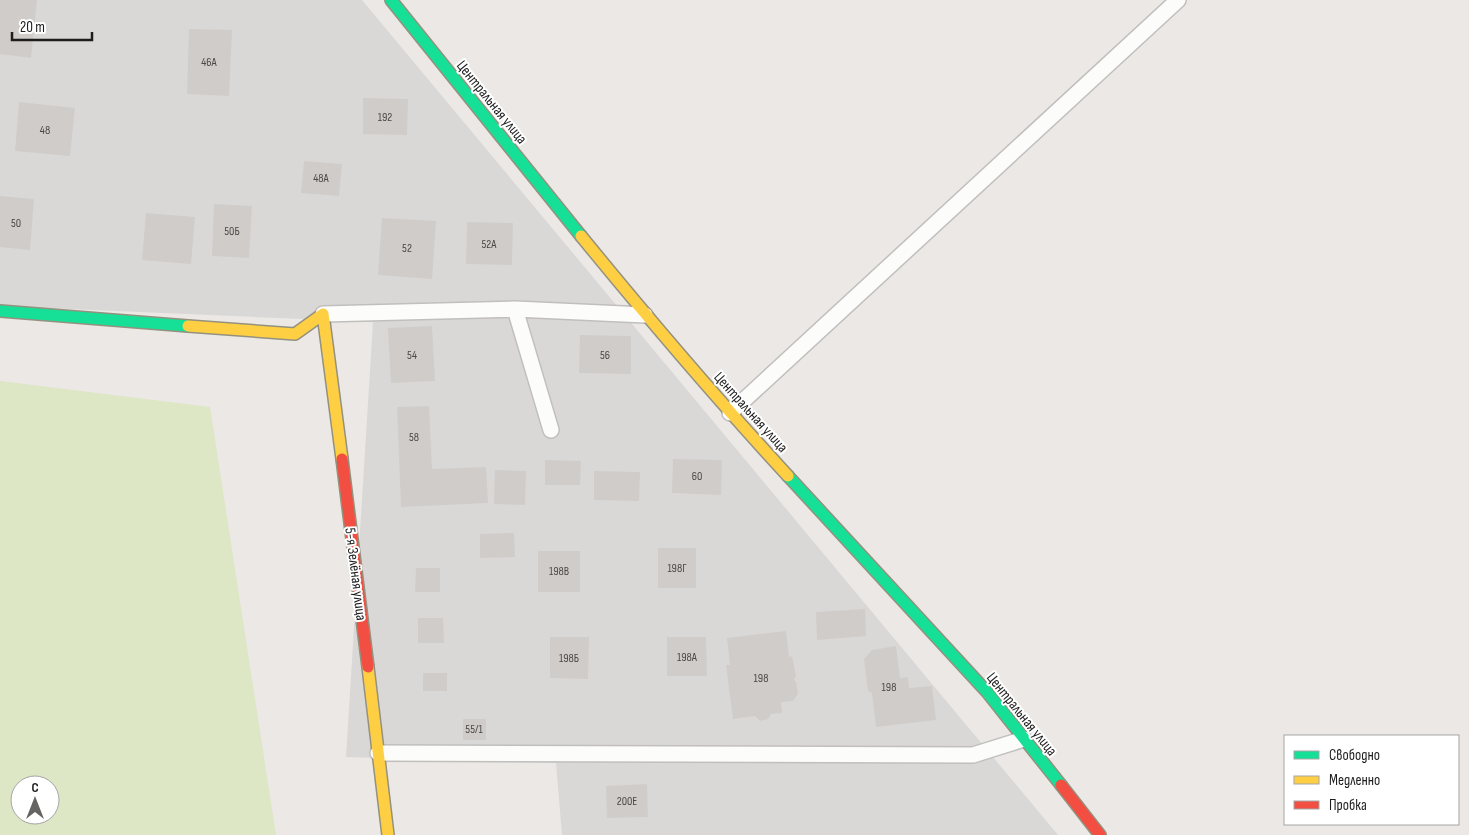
<svg xmlns="http://www.w3.org/2000/svg" width="1469" height="835" viewBox="0 0 1469 835" font-family="'Sofia Sans Condensed',sans-serif">
	<rect width="100%" height="100%" fill="#ebe8e5"/>
	<!-- residential -->
	<path fill="#dad8d7" d="M 0,0 L 362,0 L 1058,835 L 562,835 L 556,763 L 346,757 L 373,322 L 0,306 Z"/>
	<!-- grass -->
	<path fill="#dde6c5" fill-rule="evenodd" d="M 0,381 L 210,407 L 276,835 L 0,835 ZM 20,785 L 50,785 L 50,815 L 20,815 Z"/>
	<!-- building -->
	<path fill="#d0ccca" d="M 0,0 L 37,0 L 31,58 L 0,54 Z
		M 189,29 L 232,30 L 229,96 L 187,94 Z
		M 363,98 L 408,99 L 407,135 L 363,134 Z
		M 19,102 L 75,108 L 70,156 L 15,151 Z
		M 304,161 L 342,164 L 339,196 L 301,193 Z
		M 0,196 L 34,199 L 30,250 L 0,247 Z
		M 214,204 L 252,206 L 249,258 L 212,256 Z
		M 146,213 L 195,217 L 191,264 L 142,260 Z
		M 382,218 L 436,221 L 432,279 L 378,275 Z
		M 467,222 L 513,223 L 512,265 L 466,264 Z
		M 432,326 L 435,381 L 391,383 L 388,328 Z
		M 580,335 L 631,336 L 631,374 L 579,373 Z
		M 429,406 L 432,469 L 486,467 L 488,503 L 401,507 L 397,407 Z
		M 673,459 L 722,460 L 721,495 L 672,493 Z
		M 545,460 L 581,461 L 580,485 L 545,485 Z
		M 495,470 L 526,471 L 525,505 L 494,504 Z
		M 594,471 L 640,472 L 639,501 L 594,500 Z
		M 514,533 L 515,557 L 480,558 L 480,534 Z
		M 658,548 L 696,548 L 696,588 L 658,588 Z
		M 538,551 L 580,551 L 580,592 L 538,592 Z
		M 416,568 L 440,568 L 440,592 L 415,592 Z
		M 865,609 L 866,636 L 817,640 L 816,612 Z
		M 418,618 L 443,618 L 444,643 L 418,643 Z
		M 786,631 L 789,657 L 792,656 L 796,676 L 794,680 L 796,682 L 798,694 L 793,701 L 781,702 L 782,713 L 771,714 L 768,719 L 760,721 L 755,716 L 733,719 L 726,665 L 730,665 L 727,638 Z
		M 550,637 L 589,637 L 588,679 L 550,678 Z
		M 667,637 L 706,637 L 707,676 L 667,676 Z
		M 896,646 L 900,678 L 908,677 L 909,688 L 932,686 L 936,720 L 876,727 L 872,693 L 868,691 L 864,659 L 872,650 Z
		M 423,673 L 447,673 L 447,691 L 423,691 Z
		M 463,719 L 486,719 L 486,740 L 463,740 Z
		M 647,784 L 648,817 L 607,818 L 606,786 Z"/>
	<g fill="none" stroke-linecap="round" stroke-linejoin="round">
		<defs>
			<path id="lane" d="M 515,309 L 551,430
				M 323,314 L 515,309 L 645,315
				M 730,413 L 1178,0
				M 378,753 L 973,755 L 1024,739"/>
			<path id="fast" d="M 391,0 L 581,236
				M 0,311 L 188,326
				M 788,476 L 987,692 L 1061,785"/>
			<path id="slow" d="M 581,236 C 648,318 716,398 788,476
				M 188,326 L 295,334 L 323,314 L 342,459
				M 368,667 L 388,835"/>
			<path id="jam" d="M 342,459 L 368,667
				M 1061,785 L 1100,835"/>
		</defs>
		<!-- lane casing -->
		<use href="#lane" stroke="#c1bfbe" stroke-width="18"/>
		<!-- fast casing -->
		<use href="#fast" stroke="#94917f" stroke-width="14"/>
		<!-- slow casing -->
		<use href="#slow" stroke="#94917f" stroke-width="14"/>
		<!-- jam casing -->
		<use href="#jam" stroke="#94917f" stroke-width="14"/>
		<!-- lane -->
		<use href="#lane" stroke="#fcfcfb" stroke-width="15"/>
		<!-- fast -->
		<use href="#fast" stroke="#16e098" stroke-width="11"/>
		<!-- slow -->
		<use href="#slow" stroke="#ffcf43" stroke-width="11"/>
		<!-- jam -->
		<use href="#jam" stroke="#f24e42" stroke-width="11"/>
	</g>
	<g text-anchor="middle" stroke-width="4" stroke-linejoin="round" paint-order="stroke">
		<!-- number labels -->
		<g font-size="12" fill="#4a4948">
			<text x="209" y="66">46А</text>
			<text x="385" y="121">192</text>
			<text x="45" y="134">48</text>
			<text x="321" y="182">48А</text>
			<text x="16" y="227">50</text>
			<text x="232" y="235">50Б</text>
			<text x="489" y="248">52А</text>
			<text x="407" y="252">52</text>
			<text x="412" y="359">54</text>
			<text x="605" y="359">56</text>
			<text x="414" y="441">58</text>
			<text x="697" y="480">60</text>
			<text x="677" y="572">198Г</text>
			<text x="559" y="575">198В</text>
			<text x="687" y="661">198А</text>
			<text x="569" y="662">198Б</text>
			<text x="761" y="682">198</text>
			<text x="889" y="691">198</text>
			<text x="474" y="733">55/1</text>
			<text x="627" y="805">200Е</text>
		</g>
		<!-- street labels -->
		<g font-size="15" fill="#1d1d1d" stroke="#fff">
			<text transform="translate(492 102) rotate(51)" y="5">Центральная улица</text>
			<text transform="translate(751 412) rotate(48)" y="5">Центральная улица</text>
			<text transform="translate(356 574) rotate(83)" y="5">5-я Зелёная улица</text>
			<text transform="translate(1022 714) rotate(51)" y="5">Центральная улица</text>
		</g>
	</g>
	<!-- legend -->
	<rect x="1284" y="735" width="175" height="90" fill="#ffffff" stroke="#a5a5a5"/>
	<rect x="1294" y="751" width="25" height="8" fill="#16e098" stroke="#a5a5a5"/>
	<text x="1329" y="760" font-size="15" fill="#1d1d1d">Свободно</text>
	<rect x="1294" y="776" width="25" height="8" fill="#ffcf43" stroke="#a5a5a5"/>
	<text x="1329" y="785" font-size="15" fill="#1d1d1d">Медленно</text>
	<rect x="1294" y="801" width="25" height="8" fill="#f24e42" stroke="#a5a5a5"/>
	<text x="1329" y="810" font-size="15" fill="#1d1d1d">Пробка</text>
	<!-- north arrow -->
	<g transform="translate(35 800)"><circle r="24" fill="#ffffff" stroke="#a5a5a5"/>
	<path d="M0-4L9 19L0 12L-9 19Z" fill="#656463"/>
	<text y="-8" font-size="14" font-weight="bold" text-anchor="middle" fill="#1d1d1d">С</text>
	</g>
	<!-- scale -->
	<path d="M12 32v8h80v-8" fill="none" stroke="#1d1d1d" stroke-width="2.5"/>
	<text x="20" y="32" font-size="15" fill="#1d1d1d" stroke="#ffffff" stroke-width="4" paint-order="stroke">20 m</text>
</svg>
